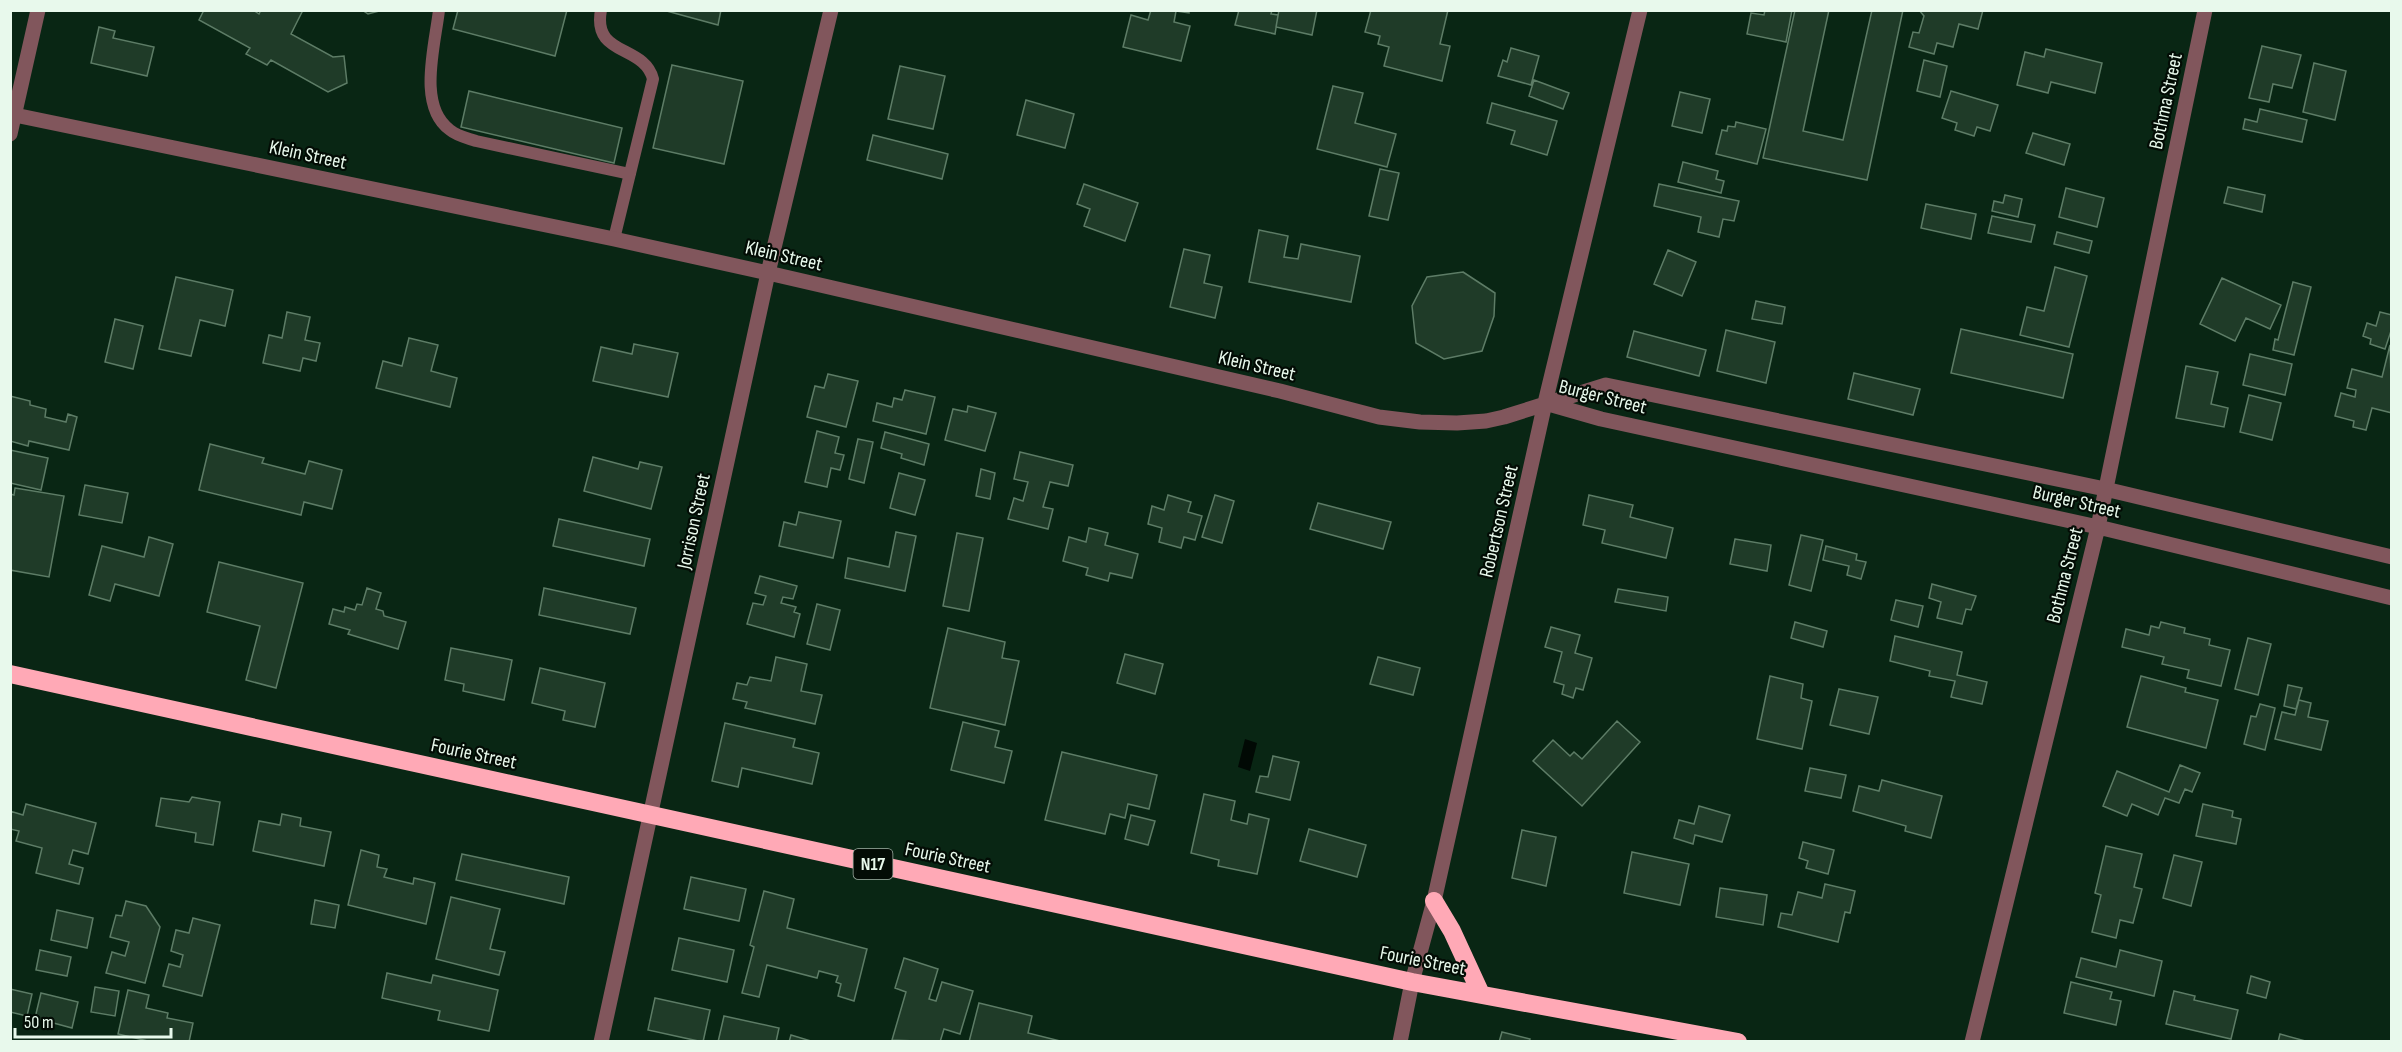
<svg xmlns="http://www.w3.org/2000/svg" width="2402" height="1052" viewBox="0 0 2402 1052" font-family="'Sofia Sans Condensed',sans-serif">
	<rect width="100%" height="100%" fill="#092614"/>
	<!-- water -->
	<path fill="#010904" d="M 1245,739 L 1257,743 L 1250,771 L 1238,767 Z"/>
	<!-- building -->
	<path fill="#1f3b28" stroke="#5d7c66" stroke-width="1.5" d="M 204,10 L 253,10 L 259,14 L 261,10 L 303,10 L 291,34 L 333,57 L 344,56 L 347,83 L 328,92 L 271,60 L 267,65 L 246,54 L 250,48 L 199,20 Z
		M 362,10 L 383,10 L 368,14 Z
		M 458,10 L 567,10 L 555,56 L 453,29 Z
		M 663,10 L 721,10 L 718,25 Z
		M 1151,10 L 1189,10 L 1189,13 L 1176,11 L 1174,22 L 1190,26 L 1181,61 L 1123,47 L 1131,15 L 1148,20 Z
		M 1239,10 L 1272,10 L 1271,14 L 1278,15 L 1275,34 L 1235,25 Z
		M 1279,10 L 1317,10 L 1312,35 L 1276,27 Z
		M 1371,10 L 1448,10 L 1440,44 L 1450,46 L 1442,81 L 1384,66 L 1389,47 L 1378,44 L 1380,36 L 1365,32 Z
		M 1765,10 L 1792,10 L 1786,42 L 1747,34 L 1751,13 L 1764,15 Z
		M 1795,10 L 1829,10 L 1803,131 L 1843,140 L 1872,10 L 1903,10 L 1867,180 L 1763,158 Z
		M 1919,10 L 1983,10 L 1978,29 L 1959,24 L 1953,47 L 1937,43 L 1934,54 L 1909,47 L 1913,32 L 1919,33 L 1924,16 Z
		M 99,27 L 115,31 L 113,38 L 154,47 L 147,76 L 91,63 Z
		M 2262,46 L 2301,55 L 2292,88 L 2273,84 L 2269,102 L 2249,98 Z
		M 1511,48 L 1539,56 L 1531,85 L 1498,76 L 1503,60 L 1507,62 Z
		M 2046,49 L 2102,63 L 2095,93 L 2051,82 L 2048,93 L 2017,85 L 2025,52 L 2044,57 Z
		M 1924,60 L 1947,66 L 1940,97 L 1917,91 Z
		M 2314,63 L 2346,71 L 2335,120 L 2303,112 Z
		M 672,65 L 743,81 L 724,164 L 653,148 Z
		M 900,66 L 945,76 L 933,129 L 888,119 Z
		M 1534,80 L 1569,93 L 1563,109 L 1529,96 Z
		M 1333,86 L 1363,93 L 1355,123 L 1396,134 L 1387,167 L 1317,149 Z
		M 469,91 L 622,128 L 614,163 L 461,127 Z
		M 1951,91 L 1998,105 L 1990,131 L 1977,127 L 1974,136 L 1955,130 L 1957,123 L 1942,118 Z
		M 1680,92 L 1710,99 L 1702,133 L 1672,126 Z
		M 1026,100 L 1074,114 L 1065,148 L 1017,135 Z
		M 1492,103 L 1557,121 L 1547,155 L 1511,144 L 1515,131 L 1487,123 Z
		M 2260,109 L 2307,120 L 2302,142 L 2243,129 L 2245,119 L 2257,122 Z
		M 1736,122 L 1766,129 L 1757,164 L 1716,154 L 1722,130 L 1727,131 L 1728,126 L 1735,127 Z
		M 2033,133 L 2070,144 L 2064,165 L 2026,153 Z
		M 873,135 L 948,154 L 942,179 L 867,160 Z
		M 1683,162 L 1718,171 L 1716,179 L 1724,181 L 1721,193 L 1678,182 Z
		M 1380,169 L 1399,173 L 1388,220 L 1369,216 Z
		M 1084,184 L 1138,203 L 1125,241 L 1084,226 L 1090,209 L 1077,204 Z
		M 1659,184 L 1739,201 L 1734,221 L 1723,219 L 1719,237 L 1698,232 L 1701,217 L 1654,206 Z
		M 2228,187 L 2265,195 L 2262,212 L 2224,203 Z
		M 2066,188 L 2104,198 L 2097,227 L 2059,217 Z
		M 2005,195 L 2022,199 L 2018,217 L 1992,211 L 1994,201 L 2003,203 Z
		M 1926,204 L 1976,214 L 1971,239 L 1921,228 Z
		M 1992,216 L 2035,225 L 2031,242 L 1988,233 Z
		M 1259,230 L 1288,236 L 1284,257 L 1298,259 L 1301,244 L 1360,256 L 1351,302 L 1249,282 Z
		M 2057,232 L 2092,241 L 2089,253 L 2054,244 Z
		M 1184,249 L 1210,255 L 1204,283 L 1222,287 L 1215,318 L 1170,307 Z
		M 1668,250 L 1696,262 L 1682,296 L 1654,284 Z
		M 2055,267 L 2087,276 L 2069,347 L 2020,335 L 2027,307 L 2044,311 Z
		M 1463,272 L 1495,293 L 1494,316 L 1482,351 L 1444,359 L 1416,343 L 1412,306 L 1427,277 Z
		M 176,277 L 233,290 L 225,326 L 200,320 L 191,356 L 159,349 Z
		M 2222,278 L 2281,305 L 2270,329 L 2246,318 L 2235,341 L 2200,324 Z
		M 2293,282 L 2311,287 L 2294,355 L 2273,350 L 2275,339 L 2278,340 Z
		M 1756,301 L 1785,307 L 1782,324 L 1752,319 Z
		M 287,312 L 310,317 L 305,340 L 320,343 L 316,361 L 303,358 L 300,371 L 263,363 L 269,335 L 282,338 Z
		M 2380,312 L 2392,315 L 2392,328 L 2385,349 L 2370,344 L 2371,339 L 2363,336 L 2367,323 L 2376,326 Z
		M 115,319 L 143,326 L 133,369 L 105,362 Z
		M 1961,329 L 2073,354 L 2063,398 L 1951,373 Z
		M 1726,330 L 1775,342 L 1766,383 L 1717,371 Z
		M 1634,331 L 1706,350 L 1699,376 L 1627,357 Z
		M 409,338 L 438,345 L 431,371 L 457,378 L 450,407 L 376,388 L 383,361 L 402,366 Z
		M 634,344 L 678,353 L 668,397 L 593,381 L 601,347 L 632,354 Z
		M 2390,345 L 2392,413 L 2372,408 L 2366,430 L 2353,427 L 2354,421 L 2335,416 L 2341,393 L 2355,397 L 2356,390 L 2347,388 L 2352,369 L 2382,377 Z
		M 2250,354 L 2292,364 L 2285,395 L 2243,385 Z
		M 2186,366 L 2218,372 L 2211,404 L 2228,408 L 2224,427 L 2176,418 Z
		M 1854,373 L 1920,389 L 1913,415 L 1848,399 Z
		M 828,374 L 858,381 L 846,427 L 807,417 L 815,386 L 824,388 Z
		M 905,390 L 935,397 L 926,434 L 873,421 L 877,403 L 892,407 L 894,398 L 902,400 Z
		M 2249,395 L 2281,403 L 2272,440 L 2240,432 Z
		M 10,396 L 30,401 L 30,405 L 46,409 L 45,417 L 66,422 L 68,414 L 77,417 L 69,450 L 29,441 L 28,446 L 10,441 Z
		M 968,406 L 996,413 L 985,451 L 945,440 L 953,409 L 967,412 Z
		M 817,431 L 839,437 L 835,453 L 844,455 L 840,470 L 831,468 L 827,487 L 805,482 Z
		M 885,432 L 929,444 L 924,465 L 901,458 L 902,454 L 881,448 Z
		M 858,439 L 873,442 L 864,483 L 849,479 Z
		M 210,444 L 264,458 L 262,463 L 305,474 L 309,461 L 342,470 L 332,509 L 304,502 L 301,515 L 199,490 Z
		M 10,450 L 48,458 L 41,490 L 10,483 Z
		M 1020,452 L 1073,465 L 1068,486 L 1050,482 L 1043,507 L 1053,509 L 1048,529 L 1008,519 L 1014,498 L 1023,501 L 1028,482 L 1014,479 Z
		M 593,457 L 638,469 L 640,462 L 662,467 L 651,509 L 584,491 Z
		M 981,469 L 995,473 L 990,499 L 976,496 Z
		M 899,473 L 925,480 L 915,515 L 890,508 Z
		M 85,485 L 128,493 L 122,523 L 79,515 Z
		M 15,488 L 64,496 L 49,577 L 10,570 L 10,494 L 14,495 Z
		M 1168,495 L 1191,502 L 1188,512 L 1202,516 L 1195,540 L 1184,537 L 1181,548 L 1159,542 L 1162,528 L 1148,524 L 1152,506 L 1164,510 Z
		M 1215,495 L 1234,501 L 1222,543 L 1202,537 Z
		M 1589,495 L 1633,505 L 1630,517 L 1673,528 L 1666,558 L 1602,543 L 1605,530 L 1583,525 Z
		M 1318,503 L 1391,522 L 1383,549 L 1310,529 Z
		M 799,512 L 841,521 L 833,558 L 779,546 L 784,522 L 796,525 Z
		M 559,519 L 650,539 L 644,566 L 553,546 Z
		M 1089,528 L 1108,533 L 1105,545 L 1138,554 L 1132,578 L 1110,573 L 1108,581 L 1086,575 L 1088,568 L 1063,561 L 1069,537 L 1086,542 Z
		M 896,532 L 916,536 L 905,591 L 845,578 L 848,558 L 889,567 Z
		M 957,533 L 983,538 L 969,611 L 943,606 Z
		M 1801,535 L 1823,540 L 1811,591 L 1789,585 Z
		M 149,537 L 173,544 L 159,596 L 115,584 L 110,601 L 89,595 L 102,546 L 144,557 Z
		M 1735,539 L 1771,545 L 1767,571 L 1730,564 Z
		M 1826,546 L 1857,554 L 1856,560 L 1866,562 L 1861,579 L 1847,575 L 1849,566 L 1823,560 Z
		M 219,562 L 303,583 L 276,688 L 246,680 L 260,626 L 207,612 Z
		M 760,576 L 797,586 L 793,599 L 783,597 L 781,603 L 796,607 L 794,612 L 800,614 L 794,637 L 747,624 L 753,603 L 763,605 L 766,596 L 755,593 Z
		M 1932,584 L 1976,596 L 1971,610 L 1966,609 L 1962,624 L 1937,618 L 1941,602 L 1929,598 Z
		M 367,588 L 381,593 L 376,609 L 383,611 L 384,616 L 406,622 L 398,649 L 348,634 L 350,630 L 329,624 L 333,609 L 344,612 L 345,607 L 355,610 L 357,604 L 362,605 Z
		M 544,588 L 636,608 L 630,634 L 539,615 Z
		M 1618,589 L 1668,597 L 1666,611 L 1615,602 Z
		M 1896,600 L 1923,606 L 1918,627 L 1891,620 Z
		M 817,604 L 840,610 L 830,650 L 807,644 Z
		M 1795,622 L 1827,631 L 1823,647 L 1791,638 Z
		M 2161,622 L 2185,628 L 2184,633 L 2210,639 L 2209,645 L 2230,650 L 2221,686 L 2187,678 L 2189,670 L 2162,664 L 2164,657 L 2122,647 L 2126,629 L 2149,635 L 2151,626 L 2159,628 Z
		M 1551,627 L 1580,635 L 1575,653 L 1592,658 L 1583,690 L 1576,688 L 1573,698 L 1562,694 L 1564,685 L 1554,682 L 1562,652 L 1545,647 Z
		M 948,628 L 1005,642 L 1002,658 L 1019,661 L 1005,725 L 930,708 Z
		M 1895,636 L 1962,652 L 1957,675 L 1987,682 L 1982,704 L 1951,697 L 1955,681 L 1929,676 L 1930,671 L 1890,661 Z
		M 2248,638 L 2271,644 L 2258,695 L 2235,689 Z
		M 451,648 L 512,660 L 504,700 L 463,691 L 464,684 L 445,680 Z
		M 1125,654 L 1163,664 L 1155,694 L 1117,683 Z
		M 776,657 L 807,664 L 801,691 L 822,695 L 815,724 L 745,708 L 747,702 L 733,699 L 737,683 L 747,685 L 750,677 L 771,681 Z
		M 1378,657 L 1420,668 L 1413,695 L 1370,684 Z
		M 540,668 L 605,683 L 595,727 L 563,720 L 565,711 L 532,703 Z
		M 1770,676 L 1803,684 L 1801,698 L 1812,701 L 1802,749 L 1757,739 Z
		M 2141,676 L 2186,688 L 2185,692 L 2218,700 L 2206,748 L 2127,727 Z
		M 2288,685 L 2302,688 L 2296,709 L 2284,706 Z
		M 1839,689 L 1878,697 L 1869,734 L 1830,725 Z
		M 2299,700 L 2311,703 L 2308,717 L 2328,721 L 2321,750 L 2275,739 L 2282,712 L 2295,715 Z
		M 2260,704 L 2275,708 L 2265,750 L 2244,744 L 2251,716 L 2256,717 Z
		M 1617,721 L 1640,742 L 1582,806 L 1533,761 L 1553,740 L 1570,756 L 1574,752 L 1582,759 Z
		M 963,722 L 999,731 L 995,747 L 1012,751 L 1004,783 L 951,770 Z
		M 725,723 L 795,739 L 793,747 L 819,753 L 812,784 L 742,768 L 738,787 L 712,781 Z
		M 1062,752 L 1157,775 L 1149,809 L 1128,804 L 1125,818 L 1110,814 L 1105,834 L 1045,820 Z
		M 1273,756 L 1299,762 L 1290,800 L 1256,792 L 1260,776 L 1268,777 Z
		M 2180,765 L 2200,773 L 2192,792 L 2185,789 L 2179,803 L 2165,798 L 2158,815 L 2132,804 L 2127,816 L 2103,806 L 2117,771 L 2169,792 Z
		M 1810,768 L 1846,775 L 1841,798 L 1805,791 Z
		M 1882,780 L 1942,796 L 1931,838 L 1905,831 L 1906,826 L 1853,811 L 1859,786 L 1879,791 Z
		M 1204,794 L 1235,801 L 1231,820 L 1247,824 L 1249,814 L 1269,819 L 1257,874 L 1218,866 L 1219,860 L 1191,853 Z
		M 192,797 L 220,802 L 213,845 L 195,842 L 196,833 L 156,826 L 161,798 L 189,802 Z
		M 26,804 L 96,823 L 88,854 L 73,850 L 69,864 L 83,868 L 79,884 L 36,873 L 42,848 L 16,841 L 19,831 L 10,829 L 10,811 L 23,815 Z
		M 2203,804 L 2233,811 L 2232,817 L 2241,819 L 2236,844 L 2196,836 Z
		M 1699,806 L 1730,815 L 1722,842 L 1695,835 L 1693,844 L 1674,838 L 1679,820 L 1694,824 Z
		M 282,814 L 301,818 L 300,826 L 331,832 L 324,866 L 253,851 L 259,821 L 280,825 Z
		M 1131,815 L 1155,821 L 1148,845 L 1125,839 Z
		M 1309,829 L 1366,845 L 1357,877 L 1300,861 Z
		M 1522,830 L 1556,837 L 1546,886 L 1512,878 Z
		M 1803,842 L 1834,850 L 1828,874 L 1806,868 L 1808,861 L 1799,858 Z
		M 2106,846 L 2142,854 L 2134,887 L 2142,889 L 2133,923 L 2120,920 L 2116,938 L 2092,932 L 2101,895 L 2095,893 Z
		M 361,850 L 379,855 L 377,867 L 387,869 L 384,877 L 413,884 L 414,878 L 435,883 L 426,924 L 348,905 Z
		M 1632,852 L 1689,864 L 1680,905 L 1624,893 Z
		M 462,854 L 569,877 L 564,904 L 456,880 Z
		M 2174,855 L 2202,862 L 2191,906 L 2163,898 Z
		M 691,877 L 746,889 L 739,921 L 684,909 Z
		M 1825,884 L 1855,891 L 1850,913 L 1845,912 L 1838,942 L 1778,927 L 1781,913 L 1792,915 L 1798,892 L 1822,898 Z
		M 1720,888 L 1767,895 L 1763,925 L 1716,917 Z
		M 764,891 L 794,899 L 787,928 L 867,949 L 854,1001 L 838,996 L 841,984 L 836,982 L 838,976 L 819,971 L 817,978 L 767,965 L 759,997 L 742,993 L 754,947 L 750,945 Z
		M 451,897 L 500,909 L 490,949 L 505,952 L 499,975 L 436,959 Z
		M 315,900 L 339,905 L 335,928 L 311,924 Z
		M 126,901 L 146,906 L 160,927 L 145,983 L 106,973 L 112,952 L 125,956 L 129,942 L 110,937 L 116,915 L 122,916 Z
		M 57,910 L 93,918 L 87,948 L 51,940 Z
		M 193,918 L 220,925 L 202,996 L 163,986 L 169,964 L 180,967 L 183,955 L 171,951 L 176,930 L 189,933 Z
		M 679,938 L 734,950 L 727,982 L 672,970 Z
		M 40,950 L 71,957 L 67,976 L 36,970 Z
		M 2120,950 L 2162,961 L 2154,996 L 2076,977 L 2081,958 L 2116,967 Z
		M 904,958 L 938,969 L 929,999 L 936,1001 L 942,982 L 973,991 L 960,1034 L 944,1029 L 940,1042 L 892,1040 L 906,992 L 895,988 Z
		M 387,973 L 431,983 L 433,975 L 498,990 L 489,1031 L 438,1020 L 440,1011 L 382,998 Z
		M 2251,976 L 2270,982 L 2266,998 L 2247,993 Z
		M 2071,982 L 2112,992 L 2110,999 L 2121,1001 L 2116,1025 L 2064,1013 Z
		M 95,987 L 119,991 L 115,1016 L 91,1012 Z
		M 10,989 L 32,994 L 27,1016 L 10,1012 Z
		M 128,990 L 149,995 L 146,1008 L 168,1013 L 167,1018 L 193,1023 L 189,1042 L 152,1042 L 118,1034 Z
		M 2174,991 L 2195,996 L 2194,1000 L 2238,1010 L 2231,1039 L 2166,1024 Z
		M 41,993 L 78,1002 L 72,1028 L 35,1018 Z
		M 655,998 L 710,1010 L 703,1042 L 648,1030 Z
		M 979,1003 L 1032,1016 L 1028,1033 L 1064,1042 L 969,1042 Z
		M 724,1016 L 779,1028 L 776,1042 L 718,1042 Z
		M 1502,1032 L 1530,1039 L 1529,1042 L 1499,1042 Z
		M 2280,1034 L 2309,1042 L 2278,1042 Z
		M 791,1035 L 811,1041 L 811,1042 L 789,1042 Z"/>
	<g fill="none" stroke-linecap="round" stroke-linejoin="round">
		<!-- lane -->
		<path stroke="#81565c" stroke-width="12" d="M 439,10 C 435,46 417,106 450,130 C 457,136 467,138 476,141 L 630,174
			M 601,10 C 592,57 644,44 653,79 L 614,239"/>
		<!-- street -->
		<path stroke="#81565c" stroke-width="15" d="M 10,114 L 614,239 L 768,273 L 1280,391 L 1379,417 L 1420,422 L 1457,423 L 1486,421 L 1504,417 L 1606,385 L 2105,489 L 2392,557
			M 10,134 L 38,10
			M 1545,403 L 1601,419 L 2098,527 L 2392,598
			M 601,1042 L 768,273 L 831,10
			M 1400,1042 L 1412,982 L 1434,901 L 1545,403 L 1640,10
			M 1972,1042 L 2098,527 L 2205,10"/>
		<!-- highway -->
		<path stroke="#ffa9b6" stroke-width="18" d="M 10,674 L 1412,982 L 1738,1042
			M 1434,901 L 1452,931 L 1481,994"/>
	</g>
	<g text-anchor="middle" stroke-width="4.5" stroke-linejoin="round" paint-order="stroke">
		<!-- shield labels -->
		<rect fill="#030c05" stroke="#a3b2a7" stroke-width="1.5" x="853.5" y="849" width="39" height="30" rx="4.5"/>
		<g font-size="18" font-weight="bold" fill="#e8f9ec">
			<text x="873" y="870">N17</text>
		</g>
		<!-- street labels -->
		<g font-size="20" fill="#e8f9ec" stroke="#030c05">
			<text transform="translate(2165 101) rotate(-78)" y="7">Bothma Street</text>
			<text transform="translate(308 154) rotate(12)" y="7">Klein Street</text>
			<text transform="translate(784 255) rotate(13)" y="7">Klein Street</text>
			<text transform="translate(1257 365) rotate(13)" y="7">Klein Street</text>
			<text transform="translate(1603 396) rotate(14)" y="7">Burger Street</text>
			<text transform="translate(2077 501) rotate(13)" y="7">Burger Street</text>
			<text transform="translate(693 521) rotate(-78)" y="7">Jorrison Street</text>
			<text transform="translate(1498 521) rotate(-77)" y="7">Robertson Street</text>
			<text transform="translate(2064 575) rotate(-76)" y="7">Bothma Street</text>
			<text transform="translate(474 753) rotate(12)" y="7">Fourie Street</text>
			<text transform="translate(948 857) rotate(12)" y="7">Fourie Street</text>
			<text transform="translate(1423 960) rotate(11)" y="7">Fourie Street</text>
		</g>
	</g>
	<!-- border -->
	<rect width="2402" height="1052" fill="none" stroke="#e8f9ec" stroke-width="24"/>
	<!-- scale -->
	<path d="M15 1028v9h156v-9" fill="none" stroke="#e8f9ec" stroke-width="3"/>
	<text x="24" y="1028" font-size="18" fill="#e8f9ec" stroke="#030c05" stroke-width="4.5" paint-order="stroke">50 m</text>
</svg>
